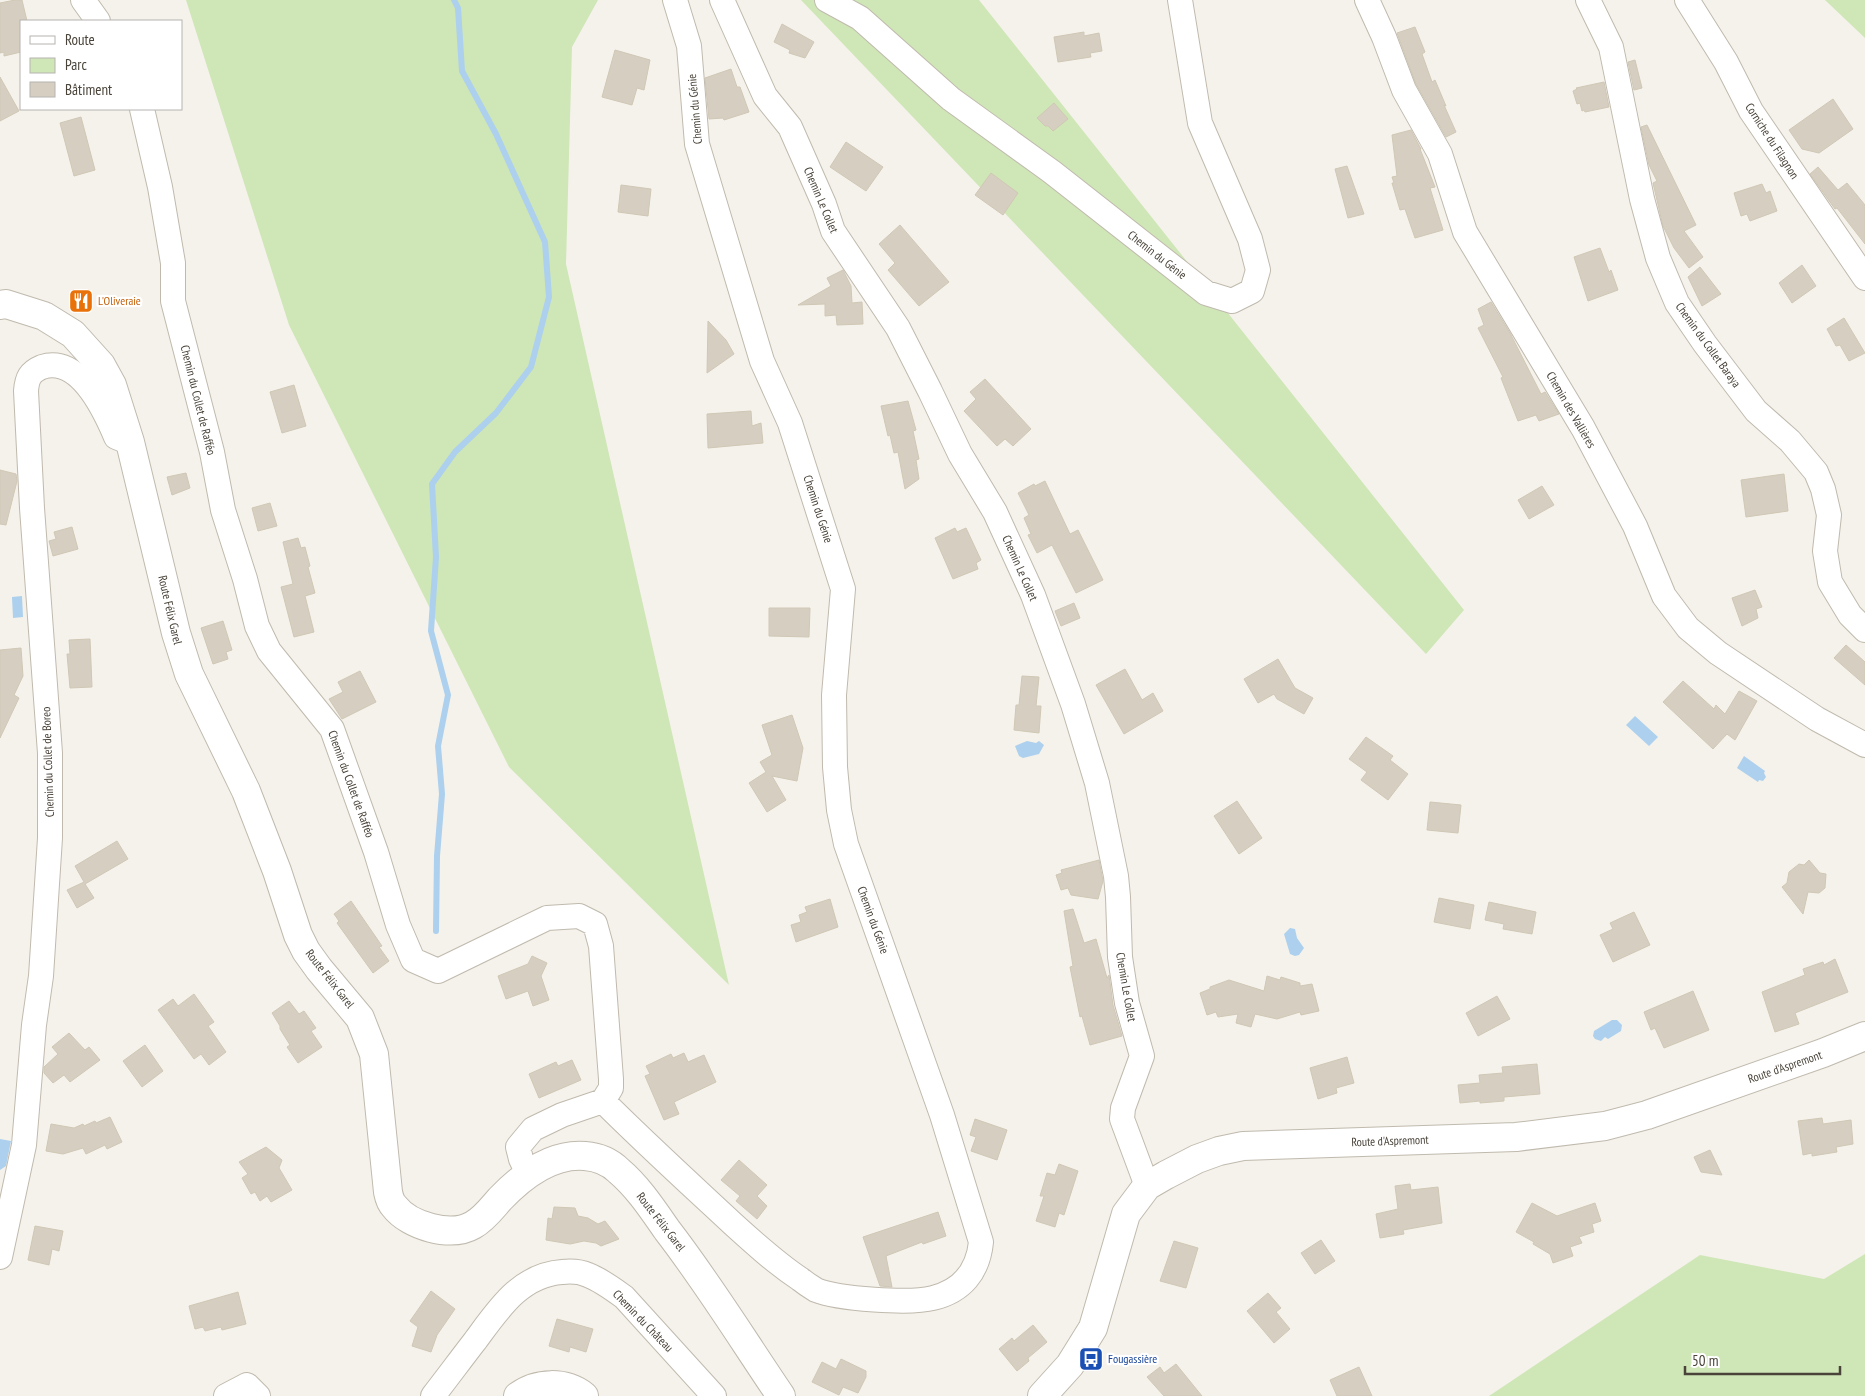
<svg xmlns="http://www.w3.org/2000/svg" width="1865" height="1396" viewBox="0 0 1865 1396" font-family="'PT Sans Narrow',sans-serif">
	<rect width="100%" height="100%" fill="#f5f2eb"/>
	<!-- green -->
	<path fill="#cfe6b7" d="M 186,0 L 598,0 L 572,47 L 566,264 L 729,985 L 509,767 L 289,325 Z
		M 801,0 L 979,0 L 1464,610 L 1426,654 Z
		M 1825,0 L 1865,0 L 1865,38 Z
		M 1865,1254 L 1865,1396 L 1489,1396 L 1700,1255 L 1824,1279 Z"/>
	<!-- water -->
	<path fill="#acd0ed" d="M 22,596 L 23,617 L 13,618 L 12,597 Z
		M 1635,716 L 1658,737 L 1649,746 L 1626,725 Z
		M 1027,741 L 1036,743 L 1039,741 L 1044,745 L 1039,754 L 1023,758 L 1019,756 L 1015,746 Z
		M 1744,756 L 1765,771 L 1764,773 L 1766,777 L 1763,781 L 1759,780 L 1758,782 L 1737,768 Z
		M 1290,928 L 1295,929 L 1297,938 L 1304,948 L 1299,955 L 1295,956 L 1290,954 L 1284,934 Z
		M 1612,1020 L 1617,1020 L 1622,1025 L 1621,1031 L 1608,1039 L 1605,1037 L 1601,1041 L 1595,1039 L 1593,1036 L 1594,1031 Z
		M 0,1139 L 11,1141 L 6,1166 L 0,1170 Z"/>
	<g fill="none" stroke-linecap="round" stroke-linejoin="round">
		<!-- stream -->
		<path stroke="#acd0ed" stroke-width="6" d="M 436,931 L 437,856 L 442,794 L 438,746 L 448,695 L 431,631 L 436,557 L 432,484 L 455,452 L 496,413 L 531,367 L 549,297 L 545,242 L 496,134 L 462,71 L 458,8 L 454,0"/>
	</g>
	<!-- building -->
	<path fill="#d6cfc1" stroke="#d0c7b5" d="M 15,0 L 22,0 L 27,21 L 21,21 L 21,52 L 4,56 L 4,52 L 0,53 L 0,3 Z
		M 782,24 L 814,42 L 805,58 L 789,53 L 790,50 L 774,42 Z
		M 1415,27 L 1425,52 L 1422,54 L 1432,82 L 1435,80 L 1446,106 L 1444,105 L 1456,132 L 1446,137 L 1416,84 L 1397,33 Z
		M 1084,32 L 1084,36 L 1099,33 L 1102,51 L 1090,53 L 1091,57 L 1058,62 L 1054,37 Z
		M 615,50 L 650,60 L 644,90 L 637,88 L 632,105 L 602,97 Z
		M 1635,60 L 1642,88 L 1634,90 L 1628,62 Z
		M 731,69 L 737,87 L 740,87 L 749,112 L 724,120 L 723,118 L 709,119 L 705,78 Z
		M 0,77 L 19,111 L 0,121 Z
		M 1604,82 L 1609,107 L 1585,112 L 1584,110 L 1582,111 L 1580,103 L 1577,104 L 1573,91 L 1577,89 L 1576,88 Z
		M 1833,99 L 1853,129 L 1819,153 L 1802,149 L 1789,130 Z
		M 1054,103 L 1068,119 L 1053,131 L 1048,126 L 1045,126 L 1037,118 Z
		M 81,117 L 95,170 L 74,176 L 60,123 Z
		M 1647,125 L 1696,225 L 1684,231 L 1703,257 L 1689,268 L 1674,248 L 1663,226 L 1653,183 L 1657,181 L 1649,165 L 1641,127 Z
		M 1411,130 L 1421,149 L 1420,149 L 1435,187 L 1430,188 L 1443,230 L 1415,238 L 1405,209 L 1400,210 L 1392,183 L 1394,183 L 1392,177 L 1397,176 L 1392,135 Z
		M 846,142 L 883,167 L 866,191 L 830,167 Z
		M 1347,166 L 1364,214 L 1348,218 L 1335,169 Z
		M 1818,167 L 1838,190 L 1847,183 L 1865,205 L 1865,244 L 1837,208 L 1835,209 L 1810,174 Z
		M 991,173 L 1018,193 L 1003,215 L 975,195 Z
		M 1762,184 L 1766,193 L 1770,191 L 1777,211 L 1750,221 L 1747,214 L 1741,216 L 1734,193 Z
		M 621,185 L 651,189 L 648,216 L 618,212 Z
		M 900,225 L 949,282 L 919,306 L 888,270 L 895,263 L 879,244 Z
		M 1600,248 L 1609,272 L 1611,270 L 1618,290 L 1588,301 L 1574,257 Z
		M 1802,265 L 1816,286 L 1792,303 L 1779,283 Z
		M 1700,267 L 1721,294 L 1702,306 L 1688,277 Z
		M 843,270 L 851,286 L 852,303 L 862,302 L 863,324 L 837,325 L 836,315 L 825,316 L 825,304 L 798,305 L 831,286 L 827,278 Z
		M 1491,302 L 1510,333 L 1541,394 L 1545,392 L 1559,414 L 1539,421 L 1536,415 L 1518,421 L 1501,378 L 1503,377 L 1478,328 L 1484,325 L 1478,309 Z
		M 1844,318 L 1865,353 L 1849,361 L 1840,345 L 1836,346 L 1827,329 Z
		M 708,321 L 726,340 L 734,354 L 707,373 Z
		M 985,379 L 1031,429 L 1013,446 L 1005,439 L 997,446 L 964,411 L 976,399 L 970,392 Z
		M 294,385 L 306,426 L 282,433 L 270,392 Z
		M 908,401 L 916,430 L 913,431 L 919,459 L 916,460 L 919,479 L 905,489 L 898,452 L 894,453 L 890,435 L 888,436 L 881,406 Z
		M 751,411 L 752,426 L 761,423 L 763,443 L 708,448 L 707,414 Z
		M 0,470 L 16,474 L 17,481 L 6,525 L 0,524 Z
		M 186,473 L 190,488 L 172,495 L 167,477 Z
		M 1784,474 L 1788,511 L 1746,517 L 1741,480 Z
		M 1045,481 L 1070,534 L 1078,530 L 1103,580 L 1076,593 L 1052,545 L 1037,553 L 1028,535 L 1031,534 L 1024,518 L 1029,515 L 1018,493 L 1034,484 L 1035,486 Z
		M 1542,486 L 1554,505 L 1529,519 L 1518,500 Z
		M 270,503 L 277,526 L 258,531 L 252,508 Z
		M 72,527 L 78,549 L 53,556 L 49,541 L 56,539 L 54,532 Z
		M 955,528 L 957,532 L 966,528 L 981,560 L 976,563 L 978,569 L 953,579 L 935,538 Z
		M 298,538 L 301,548 L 305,547 L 310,566 L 308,567 L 315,593 L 305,596 L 314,632 L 294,637 L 281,587 L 293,584 L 283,542 Z
		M 1755,590 L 1762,607 L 1756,609 L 1758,618 L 1742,626 L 1732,598 Z
		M 1074,603 L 1080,618 L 1061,626 L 1055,611 Z
		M 769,608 L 810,608 L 809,637 L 769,636 Z
		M 223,621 L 232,650 L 226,652 L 228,659 L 213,664 L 201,628 Z
		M 90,639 L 92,687 L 70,688 L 67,654 L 70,654 L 69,640 Z
		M 1846,645 L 1865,662 L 1865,685 L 1834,658 Z
		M 21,648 L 23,676 L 14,695 L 19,698 L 0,738 L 0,650 Z
		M 1278,659 L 1295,688 L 1313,698 L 1304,714 L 1277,699 L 1274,694 L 1258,703 L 1244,679 Z
		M 1125,669 L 1142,700 L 1153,693 L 1163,711 L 1124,734 L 1096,685 Z
		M 360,671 L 376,702 L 342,719 L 329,699 L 343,692 L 338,682 Z
		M 1022,676 L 1039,677 L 1036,706 L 1041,706 L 1039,733 L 1014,730 L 1016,705 L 1019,705 Z
		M 1683,681 L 1714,709 L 1716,705 L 1725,714 L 1739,691 L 1757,701 L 1735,740 L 1727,734 L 1713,749 L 1663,702 Z
		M 792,715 L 803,748 L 797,781 L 772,776 L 786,800 L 767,812 L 749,783 L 766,772 L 760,762 L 772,755 L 762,725 Z
		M 1366,737 L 1393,756 L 1390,760 L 1408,774 L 1388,800 L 1361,780 L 1367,772 L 1349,759 Z
		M 1237,801 L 1262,838 L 1239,854 L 1214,816 Z
		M 1430,802 L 1461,805 L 1458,833 L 1427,830 Z
		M 117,841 L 128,859 L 85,884 L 94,898 L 77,908 L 67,890 L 84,882 L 75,866 Z
		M 1099,860 L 1103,881 L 1098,899 L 1071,895 L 1068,888 L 1061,890 L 1056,875 L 1062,873 L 1061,870 Z
		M 1809,860 L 1820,873 L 1826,874 L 1825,888 L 1819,893 L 1808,892 L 1803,914 L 1782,887 L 1787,883 L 1789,872 L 1799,864 L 1804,865 Z
		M 1439,898 L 1474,905 L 1470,929 L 1434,922 Z
		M 830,899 L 838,927 L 796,942 L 791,925 L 801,922 L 799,915 L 807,912 L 805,907 Z
		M 351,901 L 382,946 L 379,947 L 389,961 L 373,973 L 337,923 L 339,921 L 334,914 Z
		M 1489,902 L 1536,912 L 1532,934 L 1503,929 L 1504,924 L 1485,920 Z
		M 1073,909 L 1084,943 L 1096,939 L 1107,978 L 1109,975 L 1113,1005 L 1122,1036 L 1090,1045 L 1082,1016 L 1080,1017 L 1070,967 L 1073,966 L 1064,911 Z
		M 1634,912 L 1650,945 L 1613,962 L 1600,935 L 1613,929 L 1610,923 Z
		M 532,956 L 547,963 L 541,976 L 549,1000 L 533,1006 L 528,991 L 506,999 L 498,976 L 528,964 Z
		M 1835,959 L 1848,992 L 1795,1013 L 1799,1024 L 1775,1032 L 1762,992 L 1805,975 L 1803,969 L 1823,962 L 1824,965 Z
		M 1267,976 L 1280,980 L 1281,977 L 1300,983 L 1300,986 L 1312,984 L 1319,1011 L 1301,1015 L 1300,1012 L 1277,1019 L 1255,1014 L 1251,1027 L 1236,1023 L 1238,1014 L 1218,1017 L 1216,1012 L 1207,1015 L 1200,993 L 1210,989 L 1210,987 L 1229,980 L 1264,991 Z
		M 1693,991 L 1709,1030 L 1664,1048 L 1655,1028 L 1651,1030 L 1644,1012 Z
		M 194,994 L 214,1022 L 208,1026 L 226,1052 L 209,1065 L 201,1054 L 194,1059 L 158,1010 L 173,999 L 178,1006 Z
		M 1497,996 L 1510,1019 L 1478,1036 L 1466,1013 Z
		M 289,1001 L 299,1014 L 304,1011 L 316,1028 L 311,1031 L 322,1047 L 298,1063 L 287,1047 L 290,1045 L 280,1029 L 280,1026 L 272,1013 Z
		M 69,1033 L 85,1050 L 89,1047 L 100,1060 L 70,1082 L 64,1075 L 53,1083 L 44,1073 L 44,1067 L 58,1054 L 52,1047 Z
		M 145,1045 L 163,1071 L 142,1087 L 123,1061 Z
		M 684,1053 L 688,1062 L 704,1055 L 716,1082 L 674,1102 L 679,1114 L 664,1120 L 645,1076 L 650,1074 L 646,1066 L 671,1054 L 673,1058 Z
		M 1347,1057 L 1354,1083 L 1336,1088 L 1337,1093 L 1318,1099 L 1310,1068 Z
		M 572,1060 L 581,1080 L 539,1098 L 529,1074 L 556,1062 L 558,1066 Z
		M 1537,1064 L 1540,1094 L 1504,1097 L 1504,1101 L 1480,1103 L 1480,1101 L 1460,1103 L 1458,1085 L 1480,1083 L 1479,1075 L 1503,1073 L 1502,1067 Z
		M 110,1117 L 122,1142 L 107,1149 L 105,1145 L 86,1154 L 83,1148 L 63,1154 L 46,1151 L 51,1124 L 74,1128 L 83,1124 L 84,1126 L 95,1121 L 96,1123 Z
		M 1822,1118 L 1823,1124 L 1851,1120 L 1853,1144 L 1836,1147 L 1837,1152 L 1812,1156 L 1812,1153 L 1803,1155 L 1798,1121 Z
		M 975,1119 L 1007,1130 L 997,1160 L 971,1151 L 976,1137 L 970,1135 Z
		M 266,1147 L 282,1160 L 279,1168 L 292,1190 L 271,1202 L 267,1196 L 260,1201 L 255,1192 L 251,1194 L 242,1178 L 248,1174 L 239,1162 Z
		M 1710,1150 L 1722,1175 L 1701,1172 L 1694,1157 Z
		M 739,1160 L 767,1185 L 757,1196 L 767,1206 L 757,1219 L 736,1201 L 740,1196 L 721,1180 Z
		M 1059,1164 L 1078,1171 L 1064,1215 L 1059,1213 L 1055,1227 L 1036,1221 L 1044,1196 L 1040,1196 L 1047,1173 L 1055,1175 Z
		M 1410,1184 L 1411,1190 L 1438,1187 L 1442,1223 L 1403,1230 L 1404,1234 L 1380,1238 L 1376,1214 L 1398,1209 L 1395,1186 Z
		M 1532,1203 L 1557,1216 L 1595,1203 L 1601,1221 L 1592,1224 L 1594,1232 L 1579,1237 L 1582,1243 L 1570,1247 L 1573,1256 L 1553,1263 L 1550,1254 L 1533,1244 L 1534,1242 L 1516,1232 Z
		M 554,1207 L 575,1208 L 578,1216 L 588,1218 L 598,1224 L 605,1221 L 619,1239 L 601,1246 L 596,1243 L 584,1241 L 570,1244 L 546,1240 L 548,1218 L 552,1219 Z
		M 938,1212 L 946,1236 L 923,1244 L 922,1242 L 886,1256 L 892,1287 L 880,1286 L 863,1237 Z
		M 35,1226 L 63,1231 L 59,1251 L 52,1249 L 49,1265 L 28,1260 Z
		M 1321,1240 L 1335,1261 L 1315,1274 L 1301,1253 Z
		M 1174,1241 L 1198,1248 L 1186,1288 L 1160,1281 Z
		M 431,1291 L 455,1309 L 437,1335 L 431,1352 L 412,1346 L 418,1327 L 410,1321 Z
		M 238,1292 L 246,1324 L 222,1330 L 221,1327 L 205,1331 L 203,1327 L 195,1329 L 189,1306 Z
		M 1268,1293 L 1281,1308 L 1276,1312 L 1290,1329 L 1274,1343 L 1247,1311 Z
		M 557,1319 L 593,1329 L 586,1352 L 570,1347 L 569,1352 L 549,1346 Z
		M 1033,1325 L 1047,1342 L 1028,1358 L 1029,1361 L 1017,1371 L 999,1349 L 1012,1338 L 1014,1341 Z
		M 841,1359 L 866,1371 L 866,1377 L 858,1393 L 843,1387 L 839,1395 L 812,1382 L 822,1362 L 836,1369 Z
		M 1176,1364 L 1202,1396 L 1164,1396 L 1147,1377 L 1160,1367 L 1164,1373 Z
		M 1359,1367 L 1372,1396 L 1337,1396 L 1330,1380 Z"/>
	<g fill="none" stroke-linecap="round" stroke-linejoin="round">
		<defs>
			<path id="minor" d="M 83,0 L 98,21
				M 722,0 L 765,96 L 790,127 L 824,204 L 833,231 L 898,328 L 930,391 L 960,454 L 995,512 L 1033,595 L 1073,704 L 1097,783 L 1116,876 L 1118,897 L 1120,957 L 1127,1003 L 1142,1056 L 1123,1108 L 1122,1119 L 1147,1186
				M 827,0 L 860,18 L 951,99 L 1052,172 L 1206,293 L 1232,301 L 1252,291 L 1258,270 L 1250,239 L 1200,123 L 1180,0
				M 1367,0 L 1384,37 L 1404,90 L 1440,154 L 1465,232 L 1583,428 L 1635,526 L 1664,596 L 1688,628 L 1718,653 L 1817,719 L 1865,745
				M 1588,0 L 1611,47 L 1642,199 L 1658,258 L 1677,303 L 1705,344 L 1756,411 L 1790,441 L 1816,472 L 1823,489 L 1829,515 L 1825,551 L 1830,582 L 1850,615 L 1865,630
				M 1687,0 L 1726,62 L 1751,111 L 1865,278
				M 142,109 L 160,187 L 173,263 L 173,301 L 212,452 L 223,510 L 245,579 L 257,626 L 269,651 L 332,729 L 376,852 L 398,925 L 413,960 L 438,971 L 547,918 L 579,916 L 595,924 L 601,946 L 611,1079 L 611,1088 L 603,1101
				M 528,1174 L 521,1159 L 518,1147 L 533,1129 L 562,1115 L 603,1101 C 645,1143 689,1183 733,1224 C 755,1244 776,1263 800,1279 C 805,1283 811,1287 816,1290 C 838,1299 910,1304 933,1298 C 962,1291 978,1272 981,1242 L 942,1115 L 846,844 L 839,810 L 835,767 L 834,695 L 843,589 L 790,423 L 762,361 L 697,144 L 689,46 L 675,0
				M 0,1257 L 24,1145 L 34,1025 L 41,976 L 50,838 L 50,753 L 32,508 L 26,391 C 27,378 30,372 42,367 C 79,355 105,411 116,437 L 126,441
				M 226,1396 L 247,1385 L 258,1396
				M 433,1396 C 447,1378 461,1359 475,1341 C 498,1310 520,1275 562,1272 C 571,1271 579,1271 588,1275 C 601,1280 613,1289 624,1297 L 714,1396"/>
			<path id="tertiary" d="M 0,305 L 6,304 L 44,316 L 73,334 L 101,365 L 112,385 L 130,442 L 176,633 L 189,674 L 246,791 L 277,871 L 298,935 L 306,951 L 319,969 L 360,1018 L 374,1054 L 388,1192 C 389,1197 391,1203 394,1206 C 409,1226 451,1238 473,1225 C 484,1219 492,1208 500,1199 C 522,1176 551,1153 585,1156 C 598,1157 610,1162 619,1171 C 638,1187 653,1210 667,1230 C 708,1283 743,1340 781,1396
				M 518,1396 C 537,1382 565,1381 584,1396
				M 1042,1396 L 1070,1365 L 1093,1328 L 1126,1214 L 1147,1186 L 1166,1175 L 1197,1159 L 1219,1151 L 1243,1146 L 1516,1137 L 1605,1126 L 1647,1115 L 1823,1053 L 1865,1036"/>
		</defs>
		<!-- minor casing -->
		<use href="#minor" stroke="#c0baae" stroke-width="26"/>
		<!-- tertiary casing -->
		<use href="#tertiary" stroke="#c0baae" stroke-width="30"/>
		<!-- minor -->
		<use href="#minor" stroke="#fff" stroke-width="24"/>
		<!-- tertiary -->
		<use href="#tertiary" stroke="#fff" stroke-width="28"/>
	</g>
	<!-- icons -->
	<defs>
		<symbol id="restaurant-square" viewBox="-11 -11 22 22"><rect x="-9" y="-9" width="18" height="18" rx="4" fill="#e8710a" stroke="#fff"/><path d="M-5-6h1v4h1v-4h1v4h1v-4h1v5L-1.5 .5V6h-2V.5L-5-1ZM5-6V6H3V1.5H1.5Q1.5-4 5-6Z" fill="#fff"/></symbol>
		<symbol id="bus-square" viewBox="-11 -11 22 22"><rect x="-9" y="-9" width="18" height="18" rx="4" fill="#1a4fb4" stroke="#fff"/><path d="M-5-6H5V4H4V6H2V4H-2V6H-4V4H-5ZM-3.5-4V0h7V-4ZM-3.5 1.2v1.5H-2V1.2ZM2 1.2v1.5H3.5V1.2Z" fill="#fff"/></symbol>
	</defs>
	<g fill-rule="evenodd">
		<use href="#restaurant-square" x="67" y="287" width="28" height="28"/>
		<use href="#bus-square" x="1077" y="1345" width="28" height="28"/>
	</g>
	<g text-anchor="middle" stroke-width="4.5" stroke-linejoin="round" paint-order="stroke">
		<!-- street labels -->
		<g font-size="12" fill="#494339" stroke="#fff">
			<text transform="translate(695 109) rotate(-95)" y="4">Chemin du Génie</text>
			<text transform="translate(1772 141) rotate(57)" y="4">Corniche du Filagnon</text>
			<text transform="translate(821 200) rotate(67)" y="4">Chemin Le Collet</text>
			<text transform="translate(1157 255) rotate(38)" y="4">Chemin du Génie</text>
			<text transform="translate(1708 345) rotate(54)" y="4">Chemin du Collet Baraya</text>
			<text transform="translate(198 400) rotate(76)" y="4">Chemin du Collet de Rafféo</text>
			<text transform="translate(1571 410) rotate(60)" y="4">Chemin des Vallières</text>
			<text transform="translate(818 509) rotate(72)" y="4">Chemin du Génie</text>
			<text transform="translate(1020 568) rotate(66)" y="4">Chemin Le Collet</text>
			<text transform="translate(170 610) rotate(77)" y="4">Route Félix Garel</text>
			<text transform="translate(48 762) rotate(-92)" y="4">Chemin du Collet de Boreo</text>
			<text transform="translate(351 784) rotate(70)" y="4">Chemin du Collet de Rafféo</text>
			<text transform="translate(873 920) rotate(70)" y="4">Chemin du Génie</text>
			<text transform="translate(330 979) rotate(52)" y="4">Route Félix Garel</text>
			<text transform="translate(1126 987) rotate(80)" y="4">Chemin Le Collet</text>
			<text transform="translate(1785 1067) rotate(-19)" y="4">Route d'Aspremont</text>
			<text transform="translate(1390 1141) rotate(-2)" y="4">Route d'Aspremont</text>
			<text transform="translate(661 1222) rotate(52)" y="4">Route Félix Garel</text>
			<text transform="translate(643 1321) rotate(46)" y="4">Chemin du Château</text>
		</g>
		<!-- food labels -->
		<g font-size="12" fill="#c56008" stroke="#fff" text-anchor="start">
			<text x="98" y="305">L'Oliveraie</text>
		</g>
		<!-- transit labels -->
		<g font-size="12" fill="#164399" stroke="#fff" text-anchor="start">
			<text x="1108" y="1363">Fougassière</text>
		</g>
	</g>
	<!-- legend -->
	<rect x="20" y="20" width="162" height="90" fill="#ffffff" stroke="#b6b4b0"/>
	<rect x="30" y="36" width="25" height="8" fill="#ffffff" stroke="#b6b4b0"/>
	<text x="65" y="45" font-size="15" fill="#494339">Route</text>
	<rect x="30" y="58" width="25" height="15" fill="#cfe6b7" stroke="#b6b4b0"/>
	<text x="65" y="70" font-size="15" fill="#494339">Parc</text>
	<rect x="30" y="82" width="25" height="15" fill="#d6cfc1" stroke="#b6b4b0"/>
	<text x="65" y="95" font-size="15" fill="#494339">Bâtiment</text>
	<!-- scale -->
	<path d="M1685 1366v8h155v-8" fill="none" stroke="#494339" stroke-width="2.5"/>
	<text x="1692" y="1366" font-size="15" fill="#494339" stroke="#ffffff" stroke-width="4" paint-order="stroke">50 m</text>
</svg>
